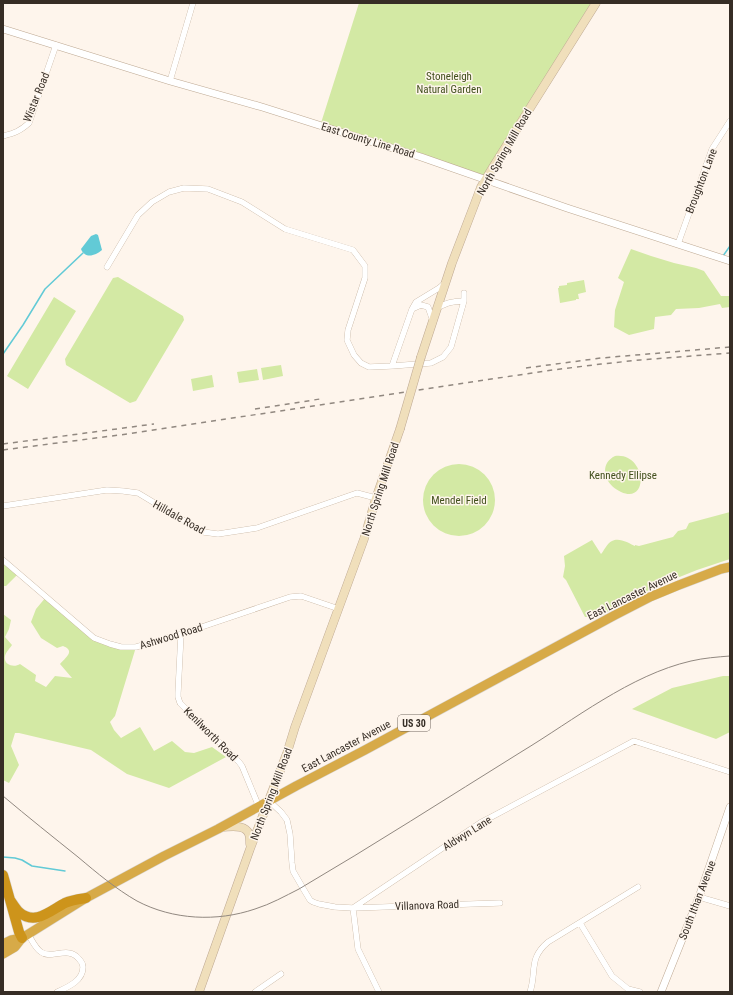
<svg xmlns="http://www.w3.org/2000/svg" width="733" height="995" viewBox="0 0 733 995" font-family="'Roboto Condensed',sans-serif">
	<rect width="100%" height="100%" fill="#fef5ec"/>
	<!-- green -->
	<path fill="#d3e9a4" d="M 359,3 L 591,3 L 484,175 L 445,163 L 321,123 Z
		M 631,249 L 651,256 L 674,263 L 696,268 L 704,271 L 721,296 L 730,296 L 730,307 L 722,308 L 720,304 L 699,308 L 676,309 L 671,315 L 655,317 L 654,329 L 629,335 L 614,327 L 615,310 L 624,282 L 618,278 Z
		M 118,277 L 183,316 L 184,320 L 136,401 L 130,403 L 66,365 L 65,359 L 113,278 Z
		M 584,280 L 586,292 L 578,294 L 579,299 L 576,299 L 576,300 L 560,303 L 558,288 L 559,288 L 559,286 L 567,285 L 567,283 Z
		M 54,297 L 76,311 L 28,389 L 7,376 Z
		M 281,365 L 283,376 L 263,380 L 261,368 Z
		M 257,369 L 259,380 L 239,383 L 237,372 Z
		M 212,375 L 214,387 L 193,391 L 191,379 Z
		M 615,456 C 646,452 650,505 621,492 C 615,489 610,485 607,479 C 603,470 605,461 615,456 Z
		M423 500a36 36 0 1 1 72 0a36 36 0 1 1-72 0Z
		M 730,512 L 730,559 L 697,570 L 657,586 L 598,617 L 585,617 L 566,580 L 563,577 L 565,566 L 564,556 L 592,540 L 601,554 C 604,551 607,543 612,541 C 619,537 629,543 635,546 L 635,545 L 639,546 L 673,537 L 678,531 L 686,529 L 689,523 Z
		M 3,560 L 19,573 L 6,586 L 3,586 Z
		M 46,597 L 94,638 L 110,644 L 136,647 L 115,716 L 110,722 L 114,730 L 121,738 L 140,727 L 154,751 L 172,741 L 185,752 L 194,753 L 212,747 L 226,757 L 169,788 L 127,774 L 91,750 L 19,733 L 15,733 L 11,746 L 19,765 L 9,783 L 3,780 L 3,614 L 11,620 L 9,629 L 5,637 L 12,645 C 10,648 6,652 5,656 C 3,665 14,668 20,664 L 36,675 L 35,681 L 46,687 L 55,676 L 72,678 L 60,664 C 65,658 76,651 63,646 L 57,648 L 41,638 L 31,622 L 36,609 Z
		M 723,676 L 730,676 L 730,732 L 716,739 L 632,709 L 672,688 Z"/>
	<!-- water -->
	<path fill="#62cad6" d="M 96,234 L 98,235 L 102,250 C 95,256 85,259 81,249 L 91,236 Z"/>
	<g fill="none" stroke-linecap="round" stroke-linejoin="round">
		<!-- stream -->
		<path stroke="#62cad6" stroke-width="1.5" d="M 723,256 L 730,246
			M 3,354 L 23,325 L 45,289 L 83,253
			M 3,857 L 15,858 L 22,860 L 32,866 L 65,871"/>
		<defs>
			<path id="minor" d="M 170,81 L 193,3
				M 3,136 C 15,133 20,131 29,123 L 56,45
				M 678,244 L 712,149 L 730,121
				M 107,267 L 138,215 L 152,202 L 169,192 L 184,188 L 208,189 L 242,202 L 285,229 L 353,250 L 365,266 L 365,278 L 348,330 L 347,340 L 354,355 L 361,363 L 369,367 L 392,366 L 431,363 L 443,357 L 451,347 L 464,301 L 464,293
				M 437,308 C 447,303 452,301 464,301
				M 412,309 L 421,305 L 428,307 L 433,321
				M 392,366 L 412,309 L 416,302 L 439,288 L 445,283
				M 3,506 L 107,490 L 123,491 L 138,493 L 203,532 L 218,534 L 257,528 L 357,493 L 376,498
				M 3,560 L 94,638 L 110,644 L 121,647 L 136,647 L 181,634 L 290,597 L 301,596 L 339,609
				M 181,634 L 178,693 L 178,697 L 180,703 L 239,762 L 242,766 L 259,807
				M 269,801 L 281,812 L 287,820 L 290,834 L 292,863 L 293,871 L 304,890 L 310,900 L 313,902 L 319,904 L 335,907 L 353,908 L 500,903
				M 699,897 L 730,906
				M 353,908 L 480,823 L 634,741 L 730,772
				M 353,908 L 358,949 L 379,992
				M 580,923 L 612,976 L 628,989 L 640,992
				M 28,934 C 32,940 35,948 41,952 C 51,960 68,945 79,959 C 81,961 83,964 83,967 C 83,981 68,987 57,992
				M 255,992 L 281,974
				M 530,992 C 537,971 528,959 548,942 L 638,887"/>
			<path id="tertiary" d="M 3,29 L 170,81 L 262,107 L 347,134 L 421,157 L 567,208 L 730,261
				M 661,992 L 699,897 L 730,807"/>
			<path id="secondary" d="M 421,357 L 452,263 L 475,203 L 481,187 L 493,167 L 596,3
				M 222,827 C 231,827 245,824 249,834 C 250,837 250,841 250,844
				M 199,992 L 250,849 L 287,753 L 295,727 L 364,539 L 376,498 L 400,429"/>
			<path id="trunk" d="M 3,944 L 11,940 L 22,938
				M 3,954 L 15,947 L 22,938 L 86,898 L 164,856 L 218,829 L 296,786 L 365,750 L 615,615 L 650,597 L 679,585 L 721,569 L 730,567"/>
			<path id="motorway" d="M 3,875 L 19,932 L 22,938
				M 10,900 C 13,904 16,909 19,912 C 35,926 50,911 65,903 C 71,900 79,899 86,898"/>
		</defs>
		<!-- minor casing -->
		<use href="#minor" stroke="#bea993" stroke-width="6"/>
		<!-- tertiary casing -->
		<use href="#tertiary" stroke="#bea993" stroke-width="8"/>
		<!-- secondary casing -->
		<use href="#secondary" stroke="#bea993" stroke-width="9"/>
		<!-- trunk casing -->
		<use href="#trunk" stroke="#d7d5d3" stroke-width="10"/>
		<!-- motorway casing -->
		<use href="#motorway" stroke="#d7d5d3" stroke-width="11"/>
		<!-- minor -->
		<use href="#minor" stroke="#fff" stroke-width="5.5"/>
		<!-- tertiary -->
		<use href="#tertiary" stroke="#fff" stroke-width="7"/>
		<!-- secondary -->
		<use href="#secondary" stroke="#f0dfbb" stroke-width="8"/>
		<!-- trunk -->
		<use href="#trunk" stroke="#d7aa48" stroke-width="9"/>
		<!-- motorway -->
		<use href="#motorway" stroke="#cd941b" stroke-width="10"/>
		<!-- tram -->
		<path stroke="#918880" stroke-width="1" d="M 3,796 C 28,817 53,837 78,857 C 97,873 116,889 137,901 C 173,920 217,922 255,909 C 271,904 285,896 299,889 C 374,845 447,798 521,752 C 574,720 630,675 691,661 C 704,658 717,657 730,656"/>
		<!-- rail -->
		<path stroke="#918880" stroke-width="1.5" stroke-dasharray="5 5" stroke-linecap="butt" d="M 526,368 L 601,358 L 730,347
			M 255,409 L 320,399
			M 3,444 L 154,424
			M 3,450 L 127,434 L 545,371 L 601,364 L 640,360 L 730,353"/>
		<defs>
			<path id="secondary-bridge" d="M 400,429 L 421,357"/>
		</defs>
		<!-- secondary-bridge casing -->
		<use href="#secondary-bridge" stroke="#bea993" stroke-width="9" stroke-linecap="butt"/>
		<!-- secondary-bridge -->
		<use href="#secondary-bridge" stroke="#f0dfbb" stroke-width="8"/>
	</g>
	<g text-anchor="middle" stroke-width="3" stroke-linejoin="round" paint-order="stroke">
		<!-- shield labels -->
		<rect fill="#fef5ec" stroke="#726961" stroke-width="1" x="398" y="715" width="32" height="16" rx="3"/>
		<g font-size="10" font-weight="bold" fill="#362d25">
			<text x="414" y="727">US 30</text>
		</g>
		<!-- park labels -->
		<g font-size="11" fill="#42501d" stroke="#fef5ec">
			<text x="449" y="80">Stoneleigh<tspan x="449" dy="13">Natural Garden</tspan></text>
			<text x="623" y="479">Kennedy Ellipse</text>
			<text x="459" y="504">Mendel Field</text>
		</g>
		<!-- street labels -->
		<g font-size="11" fill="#362d25" stroke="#fef5ec">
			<text transform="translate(36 97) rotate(-68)" y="4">Wistar Road</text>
			<text transform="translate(368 140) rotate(17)" y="4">East County Line Road</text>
			<text transform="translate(504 152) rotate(-60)" y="4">North Spring Mill Road</text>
			<text transform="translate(701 181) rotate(-69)" y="4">Broughton Lane</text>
			<text transform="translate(380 489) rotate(-72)" y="4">North Spring Mill Road</text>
			<text transform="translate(179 517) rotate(29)" y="4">Hilldale Road</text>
			<text transform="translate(632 595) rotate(-26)" y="4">East Lancaster Avenue</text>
			<text transform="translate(171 636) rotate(-17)" y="4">Ashwood Road</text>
			<text transform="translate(211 734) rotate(45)" y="4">Kenilworth Road</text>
			<text transform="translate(346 746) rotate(-28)" y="4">East Lancaster Avenue</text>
			<text transform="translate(271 794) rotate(-69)" y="4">North Spring Mill Road</text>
			<text transform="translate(467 833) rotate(-32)" y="4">Aldwyn Lane</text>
			<text transform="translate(697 900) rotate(-69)" y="4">South Ithan Avenue</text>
			<text transform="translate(427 905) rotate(-2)" y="4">Villanova Road</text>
		</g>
	</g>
	<!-- border -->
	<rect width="733" height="995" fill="none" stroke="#362d25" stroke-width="8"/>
</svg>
